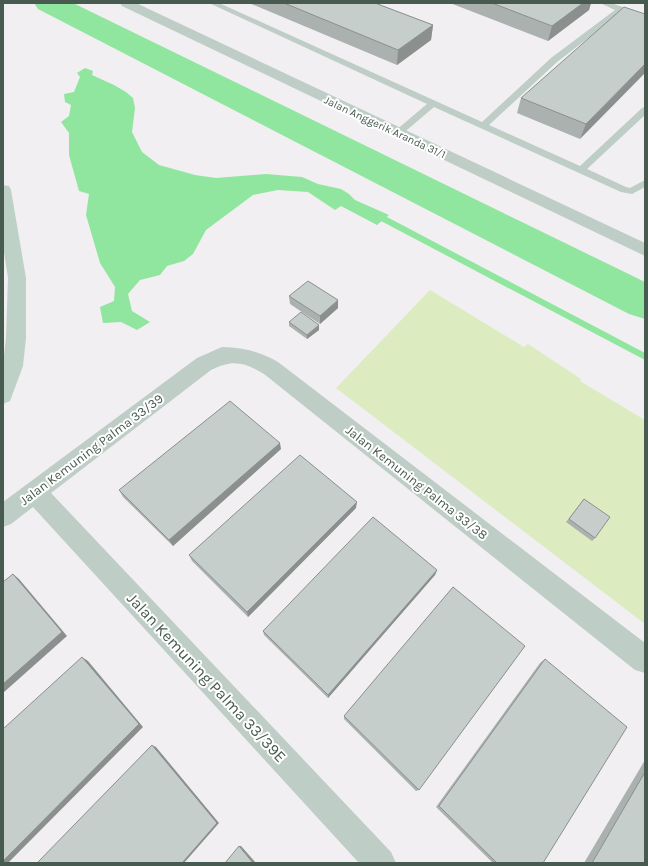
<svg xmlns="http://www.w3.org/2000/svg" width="648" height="866" viewBox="0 0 648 866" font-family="Karla,sans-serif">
	<rect width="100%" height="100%" fill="#f1eff1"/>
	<!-- green -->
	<path fill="#dcecc0" d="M 430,290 L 524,347 L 528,344 L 581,379 L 580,381 L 645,420 L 645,624 L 336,388 Z"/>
	<!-- water -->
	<path fill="#90e69f" d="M 85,68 L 93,71 L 92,75 L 114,85 L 126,92 L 133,98 L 135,108 L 132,132 L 142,152 L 159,165 L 195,175 L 216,178 L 266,174 L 302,177 L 318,184 L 341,189 L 349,194 L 355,200 L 389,215 L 377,225 L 341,206 L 335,210 L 308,192 L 278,190 L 253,195 L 206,230 L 193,254 L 184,261 L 167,266 L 160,275 L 140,280 L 128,294 L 132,311 L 150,322 L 137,330 L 121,322 L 103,323 L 100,307 L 114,301 L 115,287 L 100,263 L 86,215 L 89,194 L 79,191 L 69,155 L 69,133 L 61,122 L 69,116 L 71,105 L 65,102 L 64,94 L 74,92 L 80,77 L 77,73 Z"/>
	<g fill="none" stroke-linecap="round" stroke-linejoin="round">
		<!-- stream -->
		<path fill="#90e69f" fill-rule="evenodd" d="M 381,217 L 387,217 L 645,353 L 645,360 L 381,221 Z"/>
		<!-- river -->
		<path fill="#90e69f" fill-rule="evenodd" d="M 34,3 L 73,3 L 645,282 L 645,319 L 629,314 L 38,9 Z"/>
		<!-- service -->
		<path fill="#becdc5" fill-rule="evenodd" d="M 209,3 L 219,3 L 482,122 L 551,58 L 615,10 L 600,3 L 611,3 L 645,15 L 645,20 L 622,12 L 557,62 L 489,125 L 580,166 L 642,108 L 645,107 L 645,115 L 587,169 L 626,187 L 630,188 L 645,180 L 645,187 L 632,194 L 621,192 L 434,107 L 401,135 L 395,135 L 393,133 L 395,131 L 427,104 Z"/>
		<!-- minor -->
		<path fill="#becdc5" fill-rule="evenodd" d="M 120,3 L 136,3 L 645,243 L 645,256 L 122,6 Z
			M 222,347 C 245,348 258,351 278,362 L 645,643 L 645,673 L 635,670 L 264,374 C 244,362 233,359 211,370 L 51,493 L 391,852 L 396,863 L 359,863 L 33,507 L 11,524 L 3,527 L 3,502 L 197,358 Z"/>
		<!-- secondary -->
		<path fill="#bed1c7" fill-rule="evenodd" d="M 3,185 L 9,186 L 11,190 L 26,278 L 26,338 L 23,366 L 10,401 L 3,404 L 3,364 L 6,338 L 8,278 L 3,246 Z"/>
	</g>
	<!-- wall -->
	<path fill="#aab1af" d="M 249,3 L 375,3 L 433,25 L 431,40 L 397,65 Z
		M 450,3 L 591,3 L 589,10 L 548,41 Z
		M 645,14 L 580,139 L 517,113 L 521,98 Z
		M 289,296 L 338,308 L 320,324 L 290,304 Z
		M 289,322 L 319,325 L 319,330 L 307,339 L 289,326 Z
		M 281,449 L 173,546 L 123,497 L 119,490 Z
		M 584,499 L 595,538 L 592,541 L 566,522 Z
		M 356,508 L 248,617 L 192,561 L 189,555 Z
		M 437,570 L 435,575 L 328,698 L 264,635 L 263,631 Z
		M 545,659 L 543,863 L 493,863 L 436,807 L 540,663 Z
		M 344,716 L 419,790 L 416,791 L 344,719 Z
		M 645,760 L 645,863 L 584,863 Z"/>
	<!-- shaded-wall -->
	<path fill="#8b908e" d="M 583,3 L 591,3 L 589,10 L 548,41 L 552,26 Z
		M 433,25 L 431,40 L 397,65 L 398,50 Z
		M 645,64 L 645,73 L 580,139 L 586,124 Z
		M 338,300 L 338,308 L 320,324 L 320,316 Z
		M 319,325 L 319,330 L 307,339 L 307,335 Z
		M 280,443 L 281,449 L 173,546 L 169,540 Z
		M 357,502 L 356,508 L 248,617 L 247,612 Z
		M 437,570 L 435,575 L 328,698 L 328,695 Z
		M 13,574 L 19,579 L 67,636 L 3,693 L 3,684 Z
		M 82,657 L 88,661 L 143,727 L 8,863 L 3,863 L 3,861 Z
		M 152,745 L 156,747 L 219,823 L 184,863 L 182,863 Z
		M 239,846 L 241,846 L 256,863 L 253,863 Z"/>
	<!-- building -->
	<path fill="#c6cecb" stroke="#8b908e" d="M 284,3 L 375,3 L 433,25 L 398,50 Z
		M 492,3 L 583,3 L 552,26 Z
		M 624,7 L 645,14 L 645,64 L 586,124 L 521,98 Z
		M 308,281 L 338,300 L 320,316 L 289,296 Z
		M 301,312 L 319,325 L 307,335 L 289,322 Z
		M 230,401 L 280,443 L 169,540 L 119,490 Z
		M 300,455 L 357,502 L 247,612 L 189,555 Z
		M 584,499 L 610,517 L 595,538 L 569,519 Z
		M 373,517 L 437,570 L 328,695 L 263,631 Z
		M 13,574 L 62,632 L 3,684 L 3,582 Z
		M 453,587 L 525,646 L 419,790 L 344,716 Z
		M 82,657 L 139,724 L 3,861 L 3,729 Z
		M 545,659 L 627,727 L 543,863 L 497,863 L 439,806 Z
		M 152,745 L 217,823 L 182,863 L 37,863 Z
		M 645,772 L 645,863 L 592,863 Z
		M 239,846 L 253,863 L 225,863 Z"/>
	<g text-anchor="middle" stroke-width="4" stroke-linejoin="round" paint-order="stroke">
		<!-- far-street labels -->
		<g font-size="11" fill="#485b50" stroke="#fff">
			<text transform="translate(385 127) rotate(25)" y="4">Jalan Anggerik Aranda 31/1</text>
		</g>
		<!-- street labels -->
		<g font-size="13" fill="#485b50" stroke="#fff">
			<text transform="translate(91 449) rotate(-37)" y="5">Jalan Kemuning Palma 33/39</text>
			<text transform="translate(417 482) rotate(38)" y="5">Jalan Kemuning Palma 33/38</text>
		</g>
		<!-- near-street labels -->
		<g font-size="16" fill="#485b50" stroke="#fff">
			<text transform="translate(207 677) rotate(47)" y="6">Jalan Kemuning Palma 33/39E</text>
		</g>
	</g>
	<!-- border -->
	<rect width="648" height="866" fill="none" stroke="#485b50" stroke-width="8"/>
</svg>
